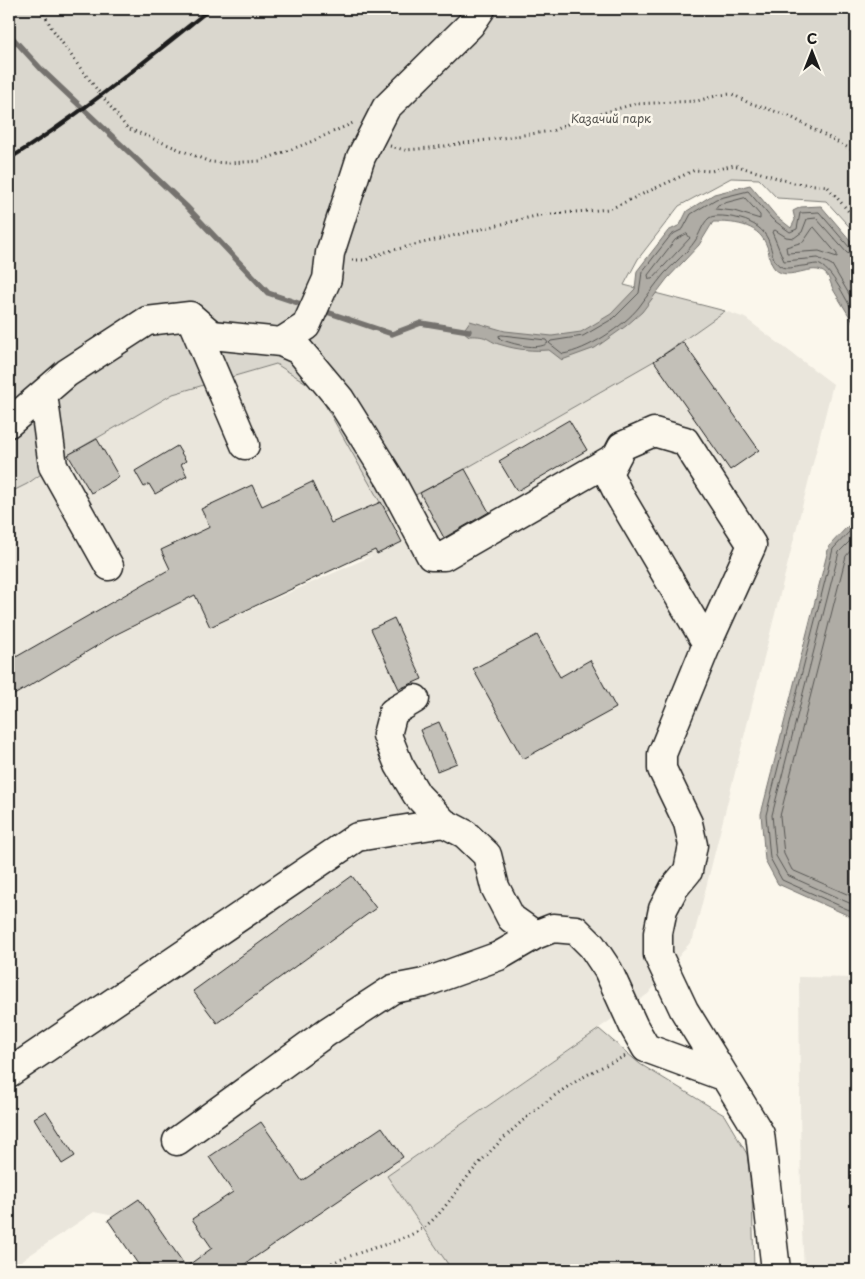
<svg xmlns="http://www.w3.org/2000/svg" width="865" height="1279" viewBox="0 0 865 1279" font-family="'Playpen Sans',sans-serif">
	<rect width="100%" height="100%" fill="#fbf7ec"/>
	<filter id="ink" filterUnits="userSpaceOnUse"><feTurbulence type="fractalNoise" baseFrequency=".02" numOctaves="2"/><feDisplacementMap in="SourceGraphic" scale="10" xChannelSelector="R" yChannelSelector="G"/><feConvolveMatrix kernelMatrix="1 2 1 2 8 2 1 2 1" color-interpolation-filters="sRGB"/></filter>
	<g filter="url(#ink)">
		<!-- built -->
		<path fill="#eae6dc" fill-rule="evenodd" d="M 725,311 L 745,318 L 833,384 L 693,939 L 648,994 L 387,1176 L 452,1270 L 236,1270 L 403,1157 L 382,1127 L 302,1181 L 261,1122 L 209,1157 L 251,1218 L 243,1224 L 224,1197 L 193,1219 L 212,1248 L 186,1267 L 139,1199 L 114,1216 L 94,1212 L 9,1269 L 9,493 L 27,484 L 68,455 L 173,394 L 276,364 L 316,389 L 381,502 L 356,512 L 377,554 L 402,542 L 385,511 L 465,469 L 654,361 ZM 312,482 L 350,561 L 372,556 L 211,627 L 195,595 L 116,636 L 99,608 L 170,569 L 210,527 L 202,509 L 262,506 Z
			M 799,977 L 856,978 L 856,1270 L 804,1270 L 801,1211 Z"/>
		<!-- green -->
		<path fill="#dad7ce" stroke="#7b7a75" d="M 9,9 L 856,9 L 856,234 L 826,201 L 777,198 L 759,179 L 731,178 L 679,206 L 638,259 L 624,285 L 725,311 L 654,361 L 465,469 L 385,511 L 316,389 L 276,364 L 173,394 L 68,455 L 27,484 L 9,493 Z
			M 599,1029 L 640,1064 L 724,1115 L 747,1154 L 752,1194 L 754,1270 L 452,1270 L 387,1176 Z"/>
		<!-- water -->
		<path fill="#afaca5" stroke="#74726e" d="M 750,185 L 776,216 L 791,228 L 795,220 L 793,211 L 801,207 L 821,206 L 856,247 L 856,327 C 849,315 841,303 834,291 C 831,286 830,278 826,274 C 812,261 789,283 775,269 C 768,261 770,252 766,244 C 757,223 732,222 713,222 L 699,245 L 667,279 L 642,312 L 626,326 L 595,348 L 562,360 L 549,350 C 533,351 518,350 502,345 C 486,341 490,335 469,336 L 463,331 L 470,321 L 505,331 L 552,336 L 581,332 L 611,314 L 635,289 L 637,271 L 668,231 L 680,225 L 687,211 L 714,194 Z
			M 856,523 L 856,919 L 778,884 L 765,860 L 761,814 L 829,546 L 848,526 Z"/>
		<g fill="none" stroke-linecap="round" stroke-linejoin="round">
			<!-- shore -->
			<path stroke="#575653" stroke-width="1" d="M 745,198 L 760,215 L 760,219 L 734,211 L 715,209 L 718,205 Z
				M 814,227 L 837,254 L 837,257 L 819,251 L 787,253 L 786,247 L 803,242 Z
				M 687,234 L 690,238 L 652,279 L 649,279 L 648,275 L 675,240 Z
				M 856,250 L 850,248 L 819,212 L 800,213 L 797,229 L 790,232 L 772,219 L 748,191 L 716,199 L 691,214 L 683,229 L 671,235 L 642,272 L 639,293 L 614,318 L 583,336 L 551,341 L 549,343 L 563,354 C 587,350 623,327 639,307 C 647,296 655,285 664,274 C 674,263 687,253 695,241 C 700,234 702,224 709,218 C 715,213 742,218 749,222 C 778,235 766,257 780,266 C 786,270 795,267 802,266 C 807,266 813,264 817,264 C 831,266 849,305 856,318
				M 856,256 L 847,253 L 816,218 L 807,219 L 802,232 L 794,238 L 786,237 L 775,230 L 772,232 L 784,261 L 818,258 L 832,265 L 856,306
				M 502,335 L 546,340 L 548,343 C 537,351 513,344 500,339 L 499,336 Z
				M 856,529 L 850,531 L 833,549 L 766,815 L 770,858 L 782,880 L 856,913
				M 856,535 L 839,552 L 772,815 L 776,856 L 787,875 L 856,906
				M 856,544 L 846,556 L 780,816 L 784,854 L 792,870 L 856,898"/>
			<!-- stream -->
			<path stroke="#74726e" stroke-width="5.5" d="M 9,34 L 41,69 L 186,206 L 268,293 L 307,306
				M 321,310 L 392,334 L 421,323 L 469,331"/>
		</g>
		<!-- building -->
		<path fill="#c3c0b8" stroke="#1c1c1c" d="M 683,342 L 759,450 L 730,470 L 654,361 Z
			M 569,420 L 587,450 L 517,491 L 499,461 Z
			M 97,439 L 119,477 L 91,493 L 68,455 Z
			M 177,446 L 186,461 L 181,464 L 187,476 L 155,494 L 149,484 L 144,487 L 135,471 Z
			M 465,469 L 489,512 L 444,538 L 420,493 Z
			M 312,482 L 331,523 L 381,502 L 402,542 L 377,554 L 375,550 L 210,627 L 195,595 L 115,635 L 9,698 L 9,661 L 170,569 L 161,550 L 210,527 L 201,509 L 252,485 L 262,506 Z
			M 394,618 L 422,679 L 399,689 L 371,629 Z
			M 537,635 L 560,677 L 590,660 L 616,708 L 523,759 L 473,669 Z
			M 439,722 L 457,763 L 437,771 L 420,730 Z
			M 352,876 L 376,908 L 217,1023 L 193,991 Z
			M 46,1111 L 75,1156 L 62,1164 L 34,1118 Z
			M 261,1122 L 302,1181 L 382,1127 L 403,1157 L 236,1270 L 142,1270 L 108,1220 L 139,1199 L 186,1267 L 212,1248 L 192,1219 L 233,1192 L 209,1157 Z"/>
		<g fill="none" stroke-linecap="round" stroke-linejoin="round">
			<defs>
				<path id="minor" d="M 191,319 L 245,445
					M 281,342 L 299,350 L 340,399 L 390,479 L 431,556 L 444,556 L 616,457
					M 43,394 L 53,466 L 109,566
					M 9,423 L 67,373 L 147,321 L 190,316 L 212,335 L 281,342 L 306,326 L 327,279 L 330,253 L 361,157 L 386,108 L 470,25 L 481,9
					M 707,644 L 618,493 L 608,473 L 622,446 L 654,432 L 685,441 L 752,545 L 707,644 L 662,754 L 662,769 L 688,823 L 693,845 L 688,871 L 674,888 L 663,909 L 658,933 L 658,955 L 684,1010 L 760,1134 L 776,1270
					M 415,699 L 393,712 L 387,735 L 399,765 L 417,795 L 444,823
					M 9,1073 L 357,837 L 444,823 L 465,834 L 487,855 L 495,887 L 511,918 L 535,935
					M 177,1141 L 327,1032 L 393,989 L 424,983 L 499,956 L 535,935 L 553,928 L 576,930 L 592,946 L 608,970 L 634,1027 L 646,1048 L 725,1077"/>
			</defs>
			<!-- minor casing -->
			<use href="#minor" stroke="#1c1c1c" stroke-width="31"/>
			<!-- path -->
			<path stroke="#1c1c1c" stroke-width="3" stroke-dasharray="1 4" stroke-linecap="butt" d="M 42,9 L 51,27 L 78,65 L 127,128 L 210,162 L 230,163 L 260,161 L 308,143 L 353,123
				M 390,146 L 405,150 L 430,148 L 552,131 L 572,122 L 634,104 L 697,101 L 720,95 L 732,94 L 747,102 L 789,116 L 856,152
				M 352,260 L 366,260 L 385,252 L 540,215 L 610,209 L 695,170 L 711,171 L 734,165 L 794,183 L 827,186 L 856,220
				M 313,1270 C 327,1265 341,1259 356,1254 C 378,1246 403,1241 423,1228 C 444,1213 458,1187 475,1168 C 517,1121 567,1080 626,1056"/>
			<!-- minor -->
			<use href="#minor" stroke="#fbf7ec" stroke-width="28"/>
			<!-- rail -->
			<path stroke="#1c1c1c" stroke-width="4" d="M 9,159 C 80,115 145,61 210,9"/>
		</g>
	</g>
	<g text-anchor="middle" stroke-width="5" stroke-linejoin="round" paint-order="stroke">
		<!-- park labels -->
		<g font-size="12" fill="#555451" stroke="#fbf7ec">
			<text x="611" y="123">Казачий парк</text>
		</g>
	</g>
	<!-- margin -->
	<rect width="865" height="1279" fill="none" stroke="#fbf7ec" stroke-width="30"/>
	<rect x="15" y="15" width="835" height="1249" fill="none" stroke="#1c1c1c" stroke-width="2" filter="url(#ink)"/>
	<!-- north arrow -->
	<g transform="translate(812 52)" stroke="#fbf7ec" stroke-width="4" paint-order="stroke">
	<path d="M0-4L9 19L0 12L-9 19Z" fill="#1c1c1c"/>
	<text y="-8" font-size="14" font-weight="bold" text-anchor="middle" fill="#1c1c1c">С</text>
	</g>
</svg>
